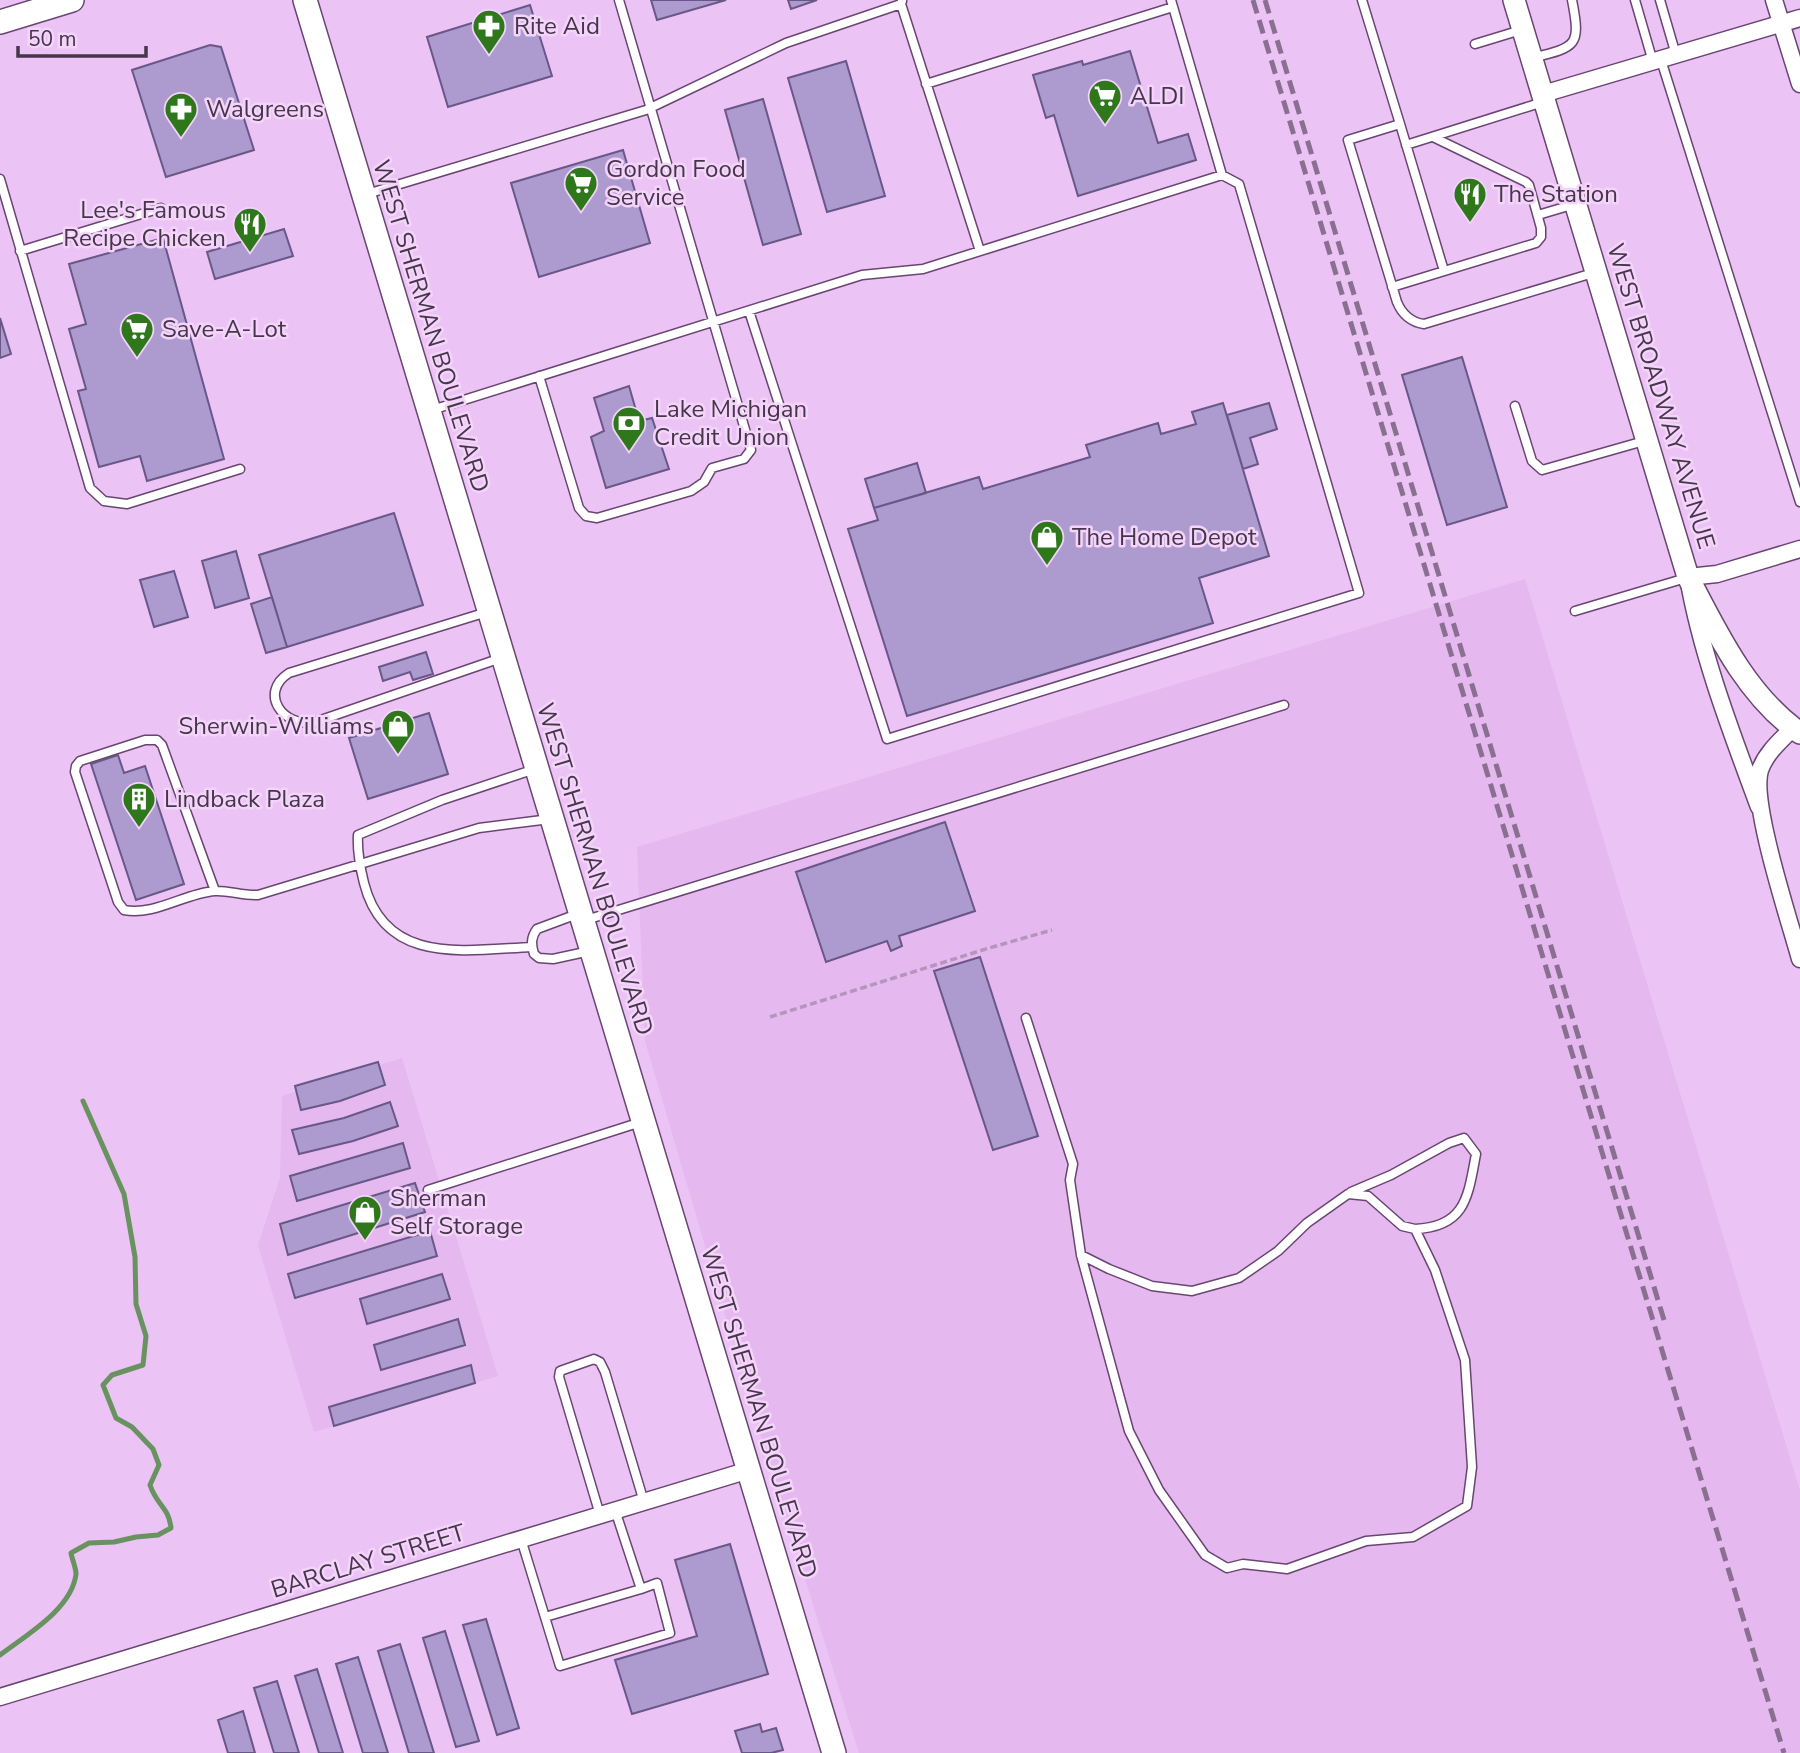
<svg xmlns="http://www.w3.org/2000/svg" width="1800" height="1753" viewBox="0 0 1800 1753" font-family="'Nunito Sans',sans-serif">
	<rect width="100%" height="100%" fill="#ebc3f4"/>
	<!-- built -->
	<path fill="#e5b8ef" d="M 1525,579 L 1800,1491 L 1800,1753 L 859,1753 L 762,1440 L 645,1041 L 637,847 Z
		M 402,1058 L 498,1376 L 314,1432 L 258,1245 L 280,1178 L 282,1096 Z"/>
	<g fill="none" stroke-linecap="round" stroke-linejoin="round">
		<!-- stream -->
		<path stroke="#68925f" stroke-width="5" d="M 0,1655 C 26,1635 72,1609 76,1574 C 76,1568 72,1559 71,1553 L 89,1543 L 114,1542 L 136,1537 L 158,1535 L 171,1528 C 169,1507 157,1506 150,1485 L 159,1465 L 153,1449 L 132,1427 L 116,1418 L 103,1385 L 112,1375 L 143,1365 L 146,1336 L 136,1304 L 135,1257 L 124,1194 L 83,1101"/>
	</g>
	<!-- building -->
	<path fill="#ad9bd0" stroke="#695788" stroke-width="2" d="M 651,0 L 726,0 L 657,20 Z
		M 788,0 L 817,0 L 791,9 Z
		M 530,5 L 552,76 L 448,107 L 427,37 Z
		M 210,45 L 221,47 L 254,150 L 166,177 L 132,70 Z
		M 1130,51 L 1158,143 L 1188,134 L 1196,160 L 1078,196 L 1054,115 L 1046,118 L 1033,75 L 1082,61 L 1083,65 Z
		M 846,61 L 885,196 L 827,212 L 788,78 Z
		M 763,99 L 801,234 L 763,245 L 725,110 Z
		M 623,150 L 650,243 L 539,277 L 511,183 Z
		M 284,229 L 293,256 L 215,279 L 207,252 Z
		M 163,238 L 224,459 L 147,481 L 140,456 L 99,467 L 78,391 L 86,389 L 69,329 L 86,324 L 69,264 Z
		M 0,318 L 11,354 L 0,358 Z
		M 1462,357 L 1507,507 L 1447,525 L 1402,375 Z
		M 629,386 L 639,421 L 652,418 L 669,469 L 606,488 L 591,437 L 604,431 L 594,398 Z
		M 1223,403 L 1269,556 L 1199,578 L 1213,623 L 907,716 L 848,529 L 878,520 L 874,508 L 979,477 L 983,489 L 1090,457 L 1086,445 L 1158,423 L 1161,434 L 1196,424 L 1192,412 Z
		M 1269,403 L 1277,429 L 1250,438 L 1258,464 L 1243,469 L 1227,415 Z
		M 917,463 L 926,493 L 874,508 L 865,479 Z
		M 394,513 L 423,605 L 287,647 L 259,555 Z
		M 236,551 L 249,598 L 215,608 L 202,561 Z
		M 174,571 L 188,617 L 154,627 L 140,580 Z
		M 272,597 L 287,647 L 266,653 L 251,604 Z
		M 426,652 L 433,674 L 413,680 L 410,672 L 383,681 L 379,667 Z
		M 429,713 L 448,774 L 368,799 L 349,738 Z
		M 118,755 L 124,773 L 145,766 L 184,884 L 136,900 L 91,764 Z
		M 945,822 L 975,911 L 899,936 L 902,946 L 891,951 L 887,941 L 826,962 L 796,872 Z
		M 980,957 L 1038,1136 L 993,1150 L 934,971 Z
		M 378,1062 L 385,1085 L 340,1101 L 301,1110 L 295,1086 Z
		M 390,1102 L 398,1126 L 353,1141 L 299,1154 L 292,1130 L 344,1118 Z
		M 403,1143 L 410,1168 L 297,1201 L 290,1176 Z
		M 415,1183 L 425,1212 L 288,1255 L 280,1224 Z
		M 430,1231 L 437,1256 L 295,1298 L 288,1274 Z
		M 442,1274 L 450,1299 L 367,1324 L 360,1299 Z
		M 458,1319 L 465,1345 L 381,1370 L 374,1345 Z
		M 471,1365 L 475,1383 L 334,1426 L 329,1407 Z
		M 730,1544 L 768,1674 L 632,1714 L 615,1660 L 697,1636 L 675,1560 Z
		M 486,1619 L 519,1728 L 497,1735 L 463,1625 Z
		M 445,1631 L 479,1741 L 456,1747 L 423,1638 Z
		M 400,1644 L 434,1753 L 409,1753 L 378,1651 Z
		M 358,1657 L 388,1753 L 363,1753 L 336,1664 Z
		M 317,1669 L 343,1753 L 319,1753 L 295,1676 Z
		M 277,1681 L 299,1753 L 274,1753 L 254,1688 Z
		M 243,1711 L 255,1753 L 228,1753 L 218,1720 Z
		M 760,1724 L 762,1732 L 776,1728 L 783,1750 L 771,1753 L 742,1753 L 735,1731 Z"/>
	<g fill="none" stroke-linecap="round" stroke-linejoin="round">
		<defs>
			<path id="service" d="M 1362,0 L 1400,124 L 1348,140 L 1397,302 C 1402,314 1410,322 1424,324 L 1593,273
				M 1635,0 L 1653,62
				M 1660,0 L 1676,55
				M 902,1 L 901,4 L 980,251
				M 1475,44 L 1521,30
				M 1532,58 C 1577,47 1581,46 1572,0
				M 1661,60 L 1800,502
				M 926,84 L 1173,7
				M 1400,124 L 1444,271
				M 1406,145 L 1543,102
				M 0,179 L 90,488 L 104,501 L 127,504 L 240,469
				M 367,194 L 646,110 L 786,43 L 901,4
				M 1538,215 L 1575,204
				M 20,251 L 161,208
				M 1392,287 L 1536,243 L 1541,237 L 1541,228 L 1529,185 L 1526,182 L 1433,137
				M 749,311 L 887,739 L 1359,593 L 1239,184 L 1222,175
				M 539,376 L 579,508 L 586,516 L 597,518 L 691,491 L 704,482 L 712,468 L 744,459 L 751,450 L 619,0
				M 1515,406 L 1532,461 L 1542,470 L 1644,441
				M 432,410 L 862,275 L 923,269 L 1222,175 L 1171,0
				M 1575,611 L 1686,578
				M 487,612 L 289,673 C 258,693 283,728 315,722 L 501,658
				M 215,891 L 162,745 L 157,740 L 145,740 L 80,761 L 76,766 L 75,772 L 118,902 L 124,910 C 155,916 185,893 215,891 C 228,890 243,896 258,895 L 479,828 L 550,819
				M 580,913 L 537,929 C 531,937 531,944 534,954 L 539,958 L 553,959 L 590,951
				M 586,920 L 1284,705
				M 532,947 C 465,950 385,966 364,883 C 360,867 357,852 358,835 L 442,800 L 535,769
				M 1026,1018 L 1073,1164 L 1070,1180 L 1081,1255 L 1129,1431 L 1159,1490 L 1205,1555 L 1227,1568 L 1243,1564 L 1287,1569 L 1366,1541 L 1413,1537 L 1467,1506 L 1472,1467 L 1465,1360 L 1435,1270 L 1415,1229 L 1402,1226 L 1368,1196 L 1348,1194 L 1307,1223 L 1278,1251 L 1239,1278 L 1192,1291 L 1152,1286 L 1109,1269 L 1081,1255
				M 428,1190 L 641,1122
				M 1351,1192 L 1391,1175 L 1449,1143 L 1464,1138 L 1476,1154 C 1468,1196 1466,1227 1415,1229
				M 600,1515 L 559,1377 L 560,1371 L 594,1359 L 600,1362 L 605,1372 L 644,1502
				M 521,1539 L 560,1666 L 670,1633 L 657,1583 L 641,1589 L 615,1510
				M 545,1617 L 641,1589"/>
			<path id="minor" d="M 1774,0 L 1800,84
				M 1543,94 L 1800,18
				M 1793,728 C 1780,741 1766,753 1760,770 C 1750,802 1790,922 1800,959
				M 1759,807 C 1732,734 1701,654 1688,577 L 1717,574 L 1800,549
				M 0,1697 L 749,1470"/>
			<path id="tertiary" d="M 1514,0 L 1688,577 C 1717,633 1747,696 1800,733"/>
			<path id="secondary" d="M 305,0 L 834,1753
				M 0,22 L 72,0"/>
		</defs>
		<!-- service casing -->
		<use href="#service" stroke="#694671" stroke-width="11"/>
		<!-- minor casing -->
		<use href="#minor" stroke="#694671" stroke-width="19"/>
		<!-- tertiary casing -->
		<use href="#tertiary" stroke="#694671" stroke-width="24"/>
		<!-- secondary casing -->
		<use href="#secondary" stroke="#694671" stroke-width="26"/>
		<!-- path -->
		<path stroke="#b595bc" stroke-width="3.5" stroke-dasharray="7 3.5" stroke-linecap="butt" d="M 770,1017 L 989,948 L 1052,930"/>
		<!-- service -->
		<use href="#service" stroke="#fff" stroke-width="8"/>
		<!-- minor -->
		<use href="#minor" stroke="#fff" stroke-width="16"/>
		<!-- tertiary -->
		<use href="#tertiary" stroke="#fff" stroke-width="21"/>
		<!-- secondary -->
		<use href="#secondary" stroke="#fff" stroke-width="23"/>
		<!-- rail -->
		<path stroke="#897090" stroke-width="5" stroke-dasharray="14 7" stroke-linecap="butt" d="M 1253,0 L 1784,1753
			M 1265,0 L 1664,1320"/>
	</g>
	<!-- icons -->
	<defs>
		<symbol id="pharmacy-pin" viewBox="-11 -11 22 30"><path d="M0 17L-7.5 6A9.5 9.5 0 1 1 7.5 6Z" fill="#2f771b" stroke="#f4d4fb"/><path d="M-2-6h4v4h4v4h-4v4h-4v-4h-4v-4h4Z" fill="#fff"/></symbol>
		<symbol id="supermarket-pin" viewBox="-11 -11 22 30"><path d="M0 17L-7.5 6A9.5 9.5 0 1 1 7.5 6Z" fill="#2f771b" stroke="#f4d4fb"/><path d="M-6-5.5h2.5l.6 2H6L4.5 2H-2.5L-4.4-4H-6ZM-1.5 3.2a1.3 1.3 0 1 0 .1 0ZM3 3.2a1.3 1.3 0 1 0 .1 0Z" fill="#fff"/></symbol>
		<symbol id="restaurant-pin" viewBox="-11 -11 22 30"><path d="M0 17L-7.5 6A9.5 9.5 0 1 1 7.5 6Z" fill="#2f771b" stroke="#f4d4fb"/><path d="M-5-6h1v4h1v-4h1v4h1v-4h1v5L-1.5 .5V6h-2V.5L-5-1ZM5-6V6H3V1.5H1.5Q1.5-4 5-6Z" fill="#fff"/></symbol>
		<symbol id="bank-pin" viewBox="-11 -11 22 30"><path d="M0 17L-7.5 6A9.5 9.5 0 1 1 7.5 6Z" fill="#2f771b" stroke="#f4d4fb"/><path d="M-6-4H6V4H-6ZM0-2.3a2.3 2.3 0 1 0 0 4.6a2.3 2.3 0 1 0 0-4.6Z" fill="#fff"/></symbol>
		<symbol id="shop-pin" viewBox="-11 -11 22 30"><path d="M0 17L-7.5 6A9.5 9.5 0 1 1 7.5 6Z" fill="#2f771b" stroke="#f4d4fb"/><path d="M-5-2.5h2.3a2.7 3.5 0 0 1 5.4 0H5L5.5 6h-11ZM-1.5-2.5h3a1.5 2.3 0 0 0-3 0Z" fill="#fff"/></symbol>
		<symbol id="building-pin" viewBox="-11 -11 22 30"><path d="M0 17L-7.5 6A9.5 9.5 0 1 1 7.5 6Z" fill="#2f771b" stroke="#f4d4fb"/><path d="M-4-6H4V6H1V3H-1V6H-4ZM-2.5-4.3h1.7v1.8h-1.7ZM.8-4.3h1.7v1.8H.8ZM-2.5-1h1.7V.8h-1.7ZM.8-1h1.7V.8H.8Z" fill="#fff"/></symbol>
	</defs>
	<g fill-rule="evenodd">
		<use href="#pharmacy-pin" x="470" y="7" width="38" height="52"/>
		<use href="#supermarket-pin" x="1086" y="77" width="38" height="52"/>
		<use href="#pharmacy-pin" x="162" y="90" width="38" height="52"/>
		<use href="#supermarket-pin" x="562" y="164" width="38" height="52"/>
		<use href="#restaurant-pin" x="1451" y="175" width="38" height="52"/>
		<use href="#restaurant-pin" x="231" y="205" width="38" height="52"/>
		<use href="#supermarket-pin" x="118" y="310" width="38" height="52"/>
		<use href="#bank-pin" x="610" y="404" width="38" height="52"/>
		<use href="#shop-pin" x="1028" y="518" width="38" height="52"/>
		<use href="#shop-pin" x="379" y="707" width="38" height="52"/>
		<use href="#building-pin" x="120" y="780" width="38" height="52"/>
		<use href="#shop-pin" x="346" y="1193" width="38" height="52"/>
	</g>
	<g text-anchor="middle" stroke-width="5" stroke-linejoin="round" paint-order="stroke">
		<!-- poi labels -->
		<g font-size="24" fill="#46364a" stroke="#f4d4fb" text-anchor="start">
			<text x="514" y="34">Rite Aid</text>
			<text x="1130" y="104">ALDI</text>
			<text x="206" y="117">Walgreens</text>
			<text x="606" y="177">Gordon Food<tspan x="606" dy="28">Service</tspan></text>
			<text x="1494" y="202">The Station</text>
			<text x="226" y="218" text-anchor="end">Lee's Famous<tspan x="226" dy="28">Recipe Chicken</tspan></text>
			<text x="162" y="337">Save-A-Lot</text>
			<text x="654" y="417">Lake Michigan<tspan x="654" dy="28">Credit Union</tspan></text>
			<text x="1072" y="545">The Home Depot</text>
			<text x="374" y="734" text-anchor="end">Sherwin-Williams</text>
			<text x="164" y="807">Lindback Plaza</text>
			<text x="390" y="1206">Sherman<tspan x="390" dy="28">Self Storage</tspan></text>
		</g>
		<!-- street labels -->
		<g font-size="24" fill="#46364a" stroke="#f4d4fb">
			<text transform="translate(431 326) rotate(73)" y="8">WEST SHERMAN BOULEVARD</text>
			<text transform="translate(1661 396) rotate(73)" y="8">WEST BROADWAY AVENUE</text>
			<text transform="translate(595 869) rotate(73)" y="8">WEST SHERMAN BOULEVARD</text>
			<text transform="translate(759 1412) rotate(73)" y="8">WEST SHERMAN BOULEVARD</text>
			<text transform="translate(368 1561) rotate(-17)" y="8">BARCLAY STREET</text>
		</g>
	</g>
	<!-- scale -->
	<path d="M18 46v10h128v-10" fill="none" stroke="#46364a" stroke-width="3.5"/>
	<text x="28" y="46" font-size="21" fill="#46364a" stroke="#f4d4fb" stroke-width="5" paint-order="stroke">50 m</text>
</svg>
